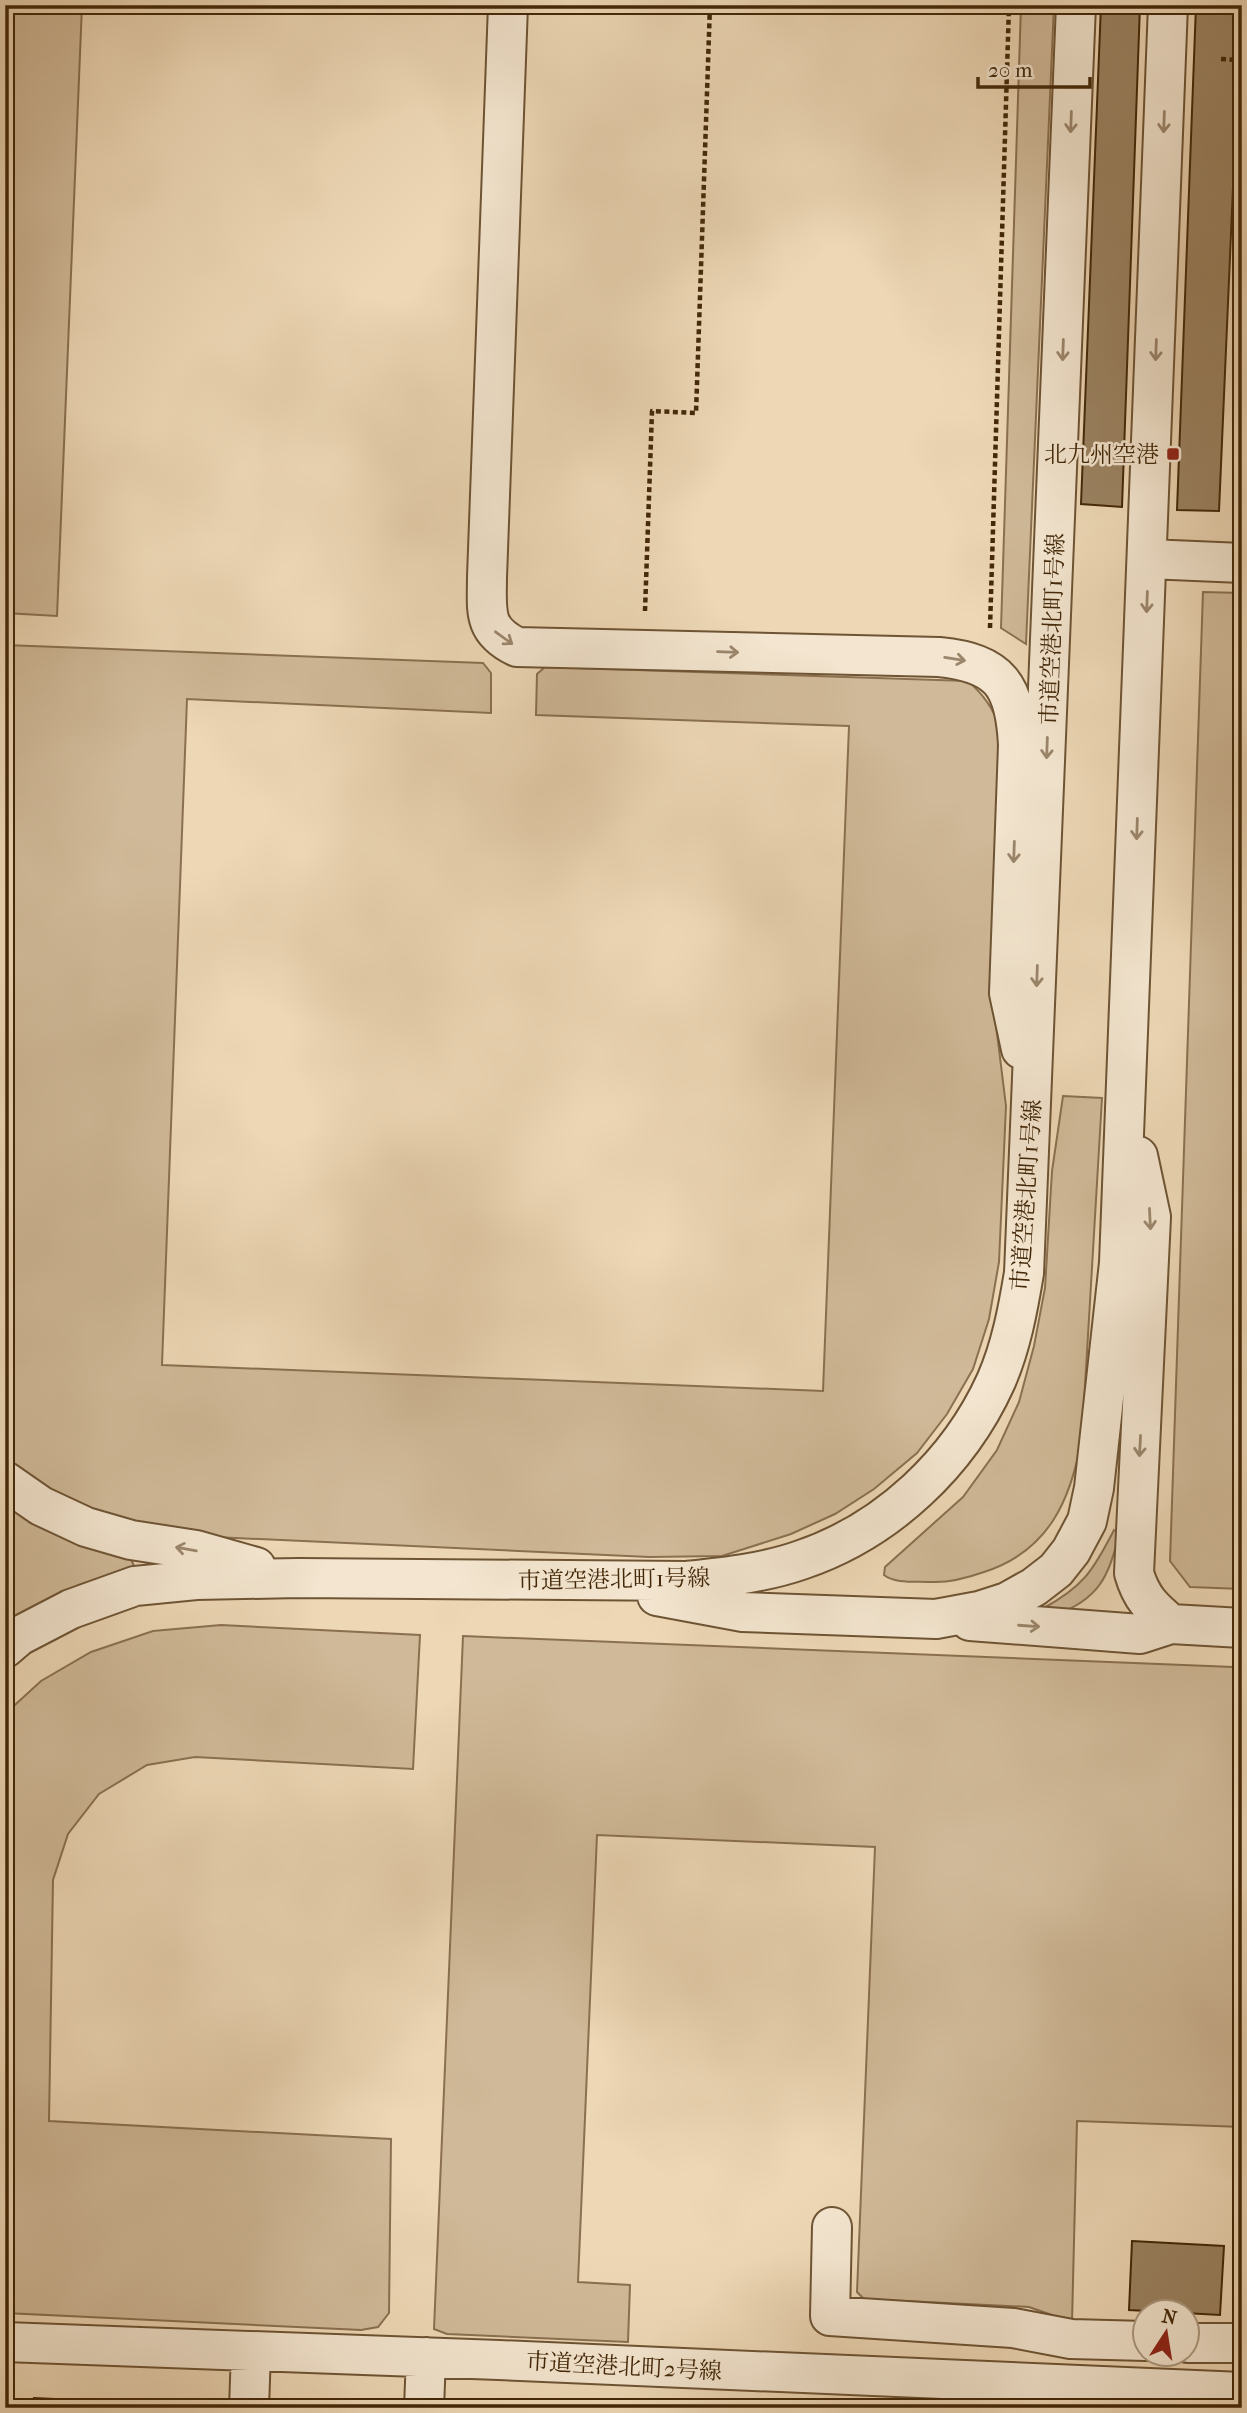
<svg xmlns="http://www.w3.org/2000/svg" width="1247" height="2413" viewBox="0 0 1247 2413" font-family="'IM FELL French Canon','Noto Serif JP',serif">
	<rect width="100%" height="100%" fill="#edd7b5"/>
	<filter id="stains"><feTurbulence type="fractalNoise" baseFrequency=".00286" numOctaves="4"/><feColorMatrix values="0 0 0 0 .2 0 0 0 0 .09 0 0 0 0 .02 0 0 0 .5 -.17"/></filter>
	<radialGradient id="worn" r=".72"><stop offset=".6" stop-color="#630" stop-opacity="0"/><stop offset="1" stop-color="#630" stop-opacity=".3"/></radialGradient>
	<!-- green -->
	<path fill="#d0b998" stroke="#8a7050" stroke-width="2" d="M 5,5 L 82,5 L 57,616 L 5,613 Z
		M 1021,5 L 1054,5 L 1026,644 L 1001,628 Z
		M 1203,592 L 1242,593 L 1242,1589 L 1190,1587 L 1170,1561 Z
		M 5,645 L 483,663 L 491,673 L 491,713 L 187,699 L 162,1365 L 823,1391 L 849,726 L 536,715 L 537,674 L 545,667 L 968,681 C 985,696 993,709 1001,729 L 993,1001 L 1006,1106 L 999,1262 L 989,1319 L 973,1369 L 947,1414 L 917,1453 L 874,1489 L 835,1514 L 791,1534 L 722,1556 L 649,1557 L 214,1537 L 82,1514 L 30,1479 L 5,1456 Z
		M 1063,1096 L 1102,1098 L 1082,1437 C 1071,1500 1049,1551 984,1572 C 967,1578 949,1583 931,1582 C 917,1581 895,1584 884,1575 L 885,1567 L 963,1497 L 997,1450 L 1019,1402 L 1034,1346 L 1045,1288 L 1052,1171 Z
		M 5,1498 L 130,1557 L 135,1568 L 79,1585 L 5,1623 Z
		M 1114,1530 L 1119,1533 C 1110,1576 1098,1600 1055,1615 L 1042,1609 C 1083,1587 1093,1571 1114,1530 Z
		M 221,1625 L 420,1635 L 413,1769 L 195,1757 L 147,1765 L 99,1794 L 68,1834 L 53,1880 L 49,2121 L 391,2139 L 389,2313 L 378,2327 L 361,2330 L 5,2313 L 5,1714 L 41,1681 L 91,1652 L 153,1631 Z
		M 463,1636 L 1233,1667 L 1242,1675 L 1242,2127 L 1077,2121 L 1072,2322 L 1029,2307 L 864,2299 L 857,2292 L 875,1847 L 597,1835 L 578,2282 L 630,2285 L 628,2342 L 447,2334 L 434,2329 Z"/>
	<!-- building -->
	<path fill="#9b8362" stroke="#432809" stroke-width="2" d="M 1101,5 L 1140,5 L 1122,507 L 1081,504 Z
		M 1196,5 L 1241,5 L 1239,42 L 1242,42 L 1242,73 L 1238,72 L 1219,511 L 1177,510 Z
		M 1132,2241 L 1224,2246 L 1220,2315 L 1129,2310 Z
		M 34,2398 L 160,2404 L 159,2408 L 34,2408 Z"/>
	<g fill="none" stroke-linecap="round" stroke-linejoin="round">
		<defs>
			<path id="minor" d="M 508,5 L 487,577 C 487,611 482,630 517,647 L 939,657 C 1001,663 1015,686 1018,745 L 1009,993 L 1021,1049
				M 1148,559 L 1242,563
				M 1138,1156 L 1151,1217 L 1134,1573 C 1141,1598 1152,1608 1171,1624
				M 5,1481 L 41,1506 L 86,1527 L 131,1540 L 196,1550 L 256,1567
				M 657,1596 L 743,1612 L 936,1619 L 979,1611 L 1007,1602 L 1034,1587 L 1056,1570 L 1071,1551 L 1087,1521 L 1094,1488 L 1119,1263 L 1168,5
				M 970,1621 L 1140,1634 L 1171,1624 L 1242,1628
				M 5,1648 L 19,1636 L 71,1609 L 135,1586 L 196,1580 L 299,1578 L 686,1581 C 724,1577 764,1573 801,1560 C 887,1531 959,1463 996,1381 C 1011,1347 1018,1309 1024,1273 L 1076,5
				M 832,2227 L 830,2316 L 1013,2328 L 1071,2339 L 1146,2341
				M 5,2342 L 499,2360 L 1242,2392
				M 1188,2343 L 1242,2343
				M 249,2408 L 251,2351
				M 424,2408 L 426,2357"/>
		</defs>
		<!-- minor casing -->
		<use href="#minor" stroke="#6e5434" stroke-width="42"/>
		<!-- path -->
		<path stroke="#432809" stroke-width="4.5" stroke-dasharray="5 3.5" stroke-linecap="butt" d="M 1221,59 L 1242,60
			M 645,611 L 652,411 L 696,413 L 710,5
			M 990,628 L 1009,5"/>
		<!-- minor -->
		<use href="#minor" stroke="#f3e5cf" stroke-width="38"/>
	</g>
	<!-- one-way arrows -->
	<defs><path id="oneway-shaft" d="M-6 0H5M1.5-3L5.5 0L1.5 3" fill="none" stroke-width="1.6" stroke-linecap="round" stroke-linejoin="round" transform="scale(1.75)"/></defs>
	<g stroke="#9b866c">
		<use href="#oneway-shaft" transform="translate(1071 122) rotate(92)"/>
		<use href="#oneway-shaft" transform="translate(1164 122) rotate(92)"/>
		<use href="#oneway-shaft" transform="translate(1063 350) rotate(92)"/>
		<use href="#oneway-shaft" transform="translate(1156 350) rotate(92)"/>
		<use href="#oneway-shaft" transform="translate(1147 602) rotate(92)"/>
		<use href="#oneway-shaft" transform="translate(504 638) rotate(36)"/>
		<use href="#oneway-shaft" transform="translate(728 652) rotate(2)"/>
		<use href="#oneway-shaft" transform="translate(955 659) rotate(9)"/>
		<use href="#oneway-shaft" transform="translate(1047 748) rotate(92)"/>
		<use href="#oneway-shaft" transform="translate(1137 829) rotate(92)"/>
		<use href="#oneway-shaft" transform="translate(1014 852) rotate(92)"/>
		<use href="#oneway-shaft" transform="translate(1037 976) rotate(92)"/>
		<use href="#oneway-shaft" transform="translate(1150 1219) rotate(87)"/>
		<use href="#oneway-shaft" transform="translate(1140 1446) rotate(93)"/>
		<use href="#oneway-shaft" transform="translate(186 1549) rotate(-170)"/>
		<use href="#oneway-shaft" transform="translate(1029 1626) rotate(4)"/>
	</g>
	<!-- markers -->
	<rect fill="#8f2418" stroke="#f3e5cf" stroke-width="2.5" x="1166" y="447" width="14" height="14" rx="3.5"/>
	<g text-anchor="middle" stroke-width="5" stroke-linejoin="round" paint-order="stroke">
		<!-- poi labels -->
		<g font-size="23" fill="#432809" stroke="#f3e5cf" text-anchor="end">
			<text x="1159" y="462">北九州空港</text>
		</g>
		<!-- street labels -->
		<g font-size="23" fill="#432809" stroke="#f3e5cf">
			<text transform="translate(1052 629) rotate(-88)" y="8">市道空港北町1号線</text>
			<text transform="translate(1026 1195) rotate(-86)" y="8">市道空港北町1号線</text>
			<text transform="translate(614 1579) rotate(-1)" y="8">市道空港北町1号線</text>
			<text transform="translate(624 2366) rotate(3)" y="8">市道空港北町2号線</text>
		</g>
	</g>
	<!-- margin -->
	<rect width="1247" height="2413" fill="none" stroke="#edd7b5" stroke-width="28"/>
	<rect x="7" y="7" width="1233" height="2399" fill="none" stroke="#432809" stroke-width="3.5"/>
	<rect x="14" y="14" width="1219" height="2385" fill="none" stroke="#432809" stroke-width="2"/>
	<!-- north arrow -->
	<g transform="translate(1166 2333) rotate(12)"><circle r="33" fill="#f3e5cf" stroke="#ad9980" stroke-width="2"/>
	<path d="M0-5L12 26L0 18L-12 26Z" fill="#8f2418"/>
	<text y="-10" font-size="19" font-weight="bold" text-anchor="middle" fill="#432809">N</text>
	</g>
	<!-- scale -->
	<path d="M978 77v10h112v-10" fill="none" stroke="#432809" stroke-width="3.5"/>
	<text x="988" y="77" font-size="21" fill="#432809" stroke="#f3e5cf" stroke-width="5" paint-order="stroke">20 m</text>
	<rect width="100%" height="100%" filter="url(#stains)"/>
	<rect width="100%" height="100%" fill="url(#worn)"/>
</svg>
